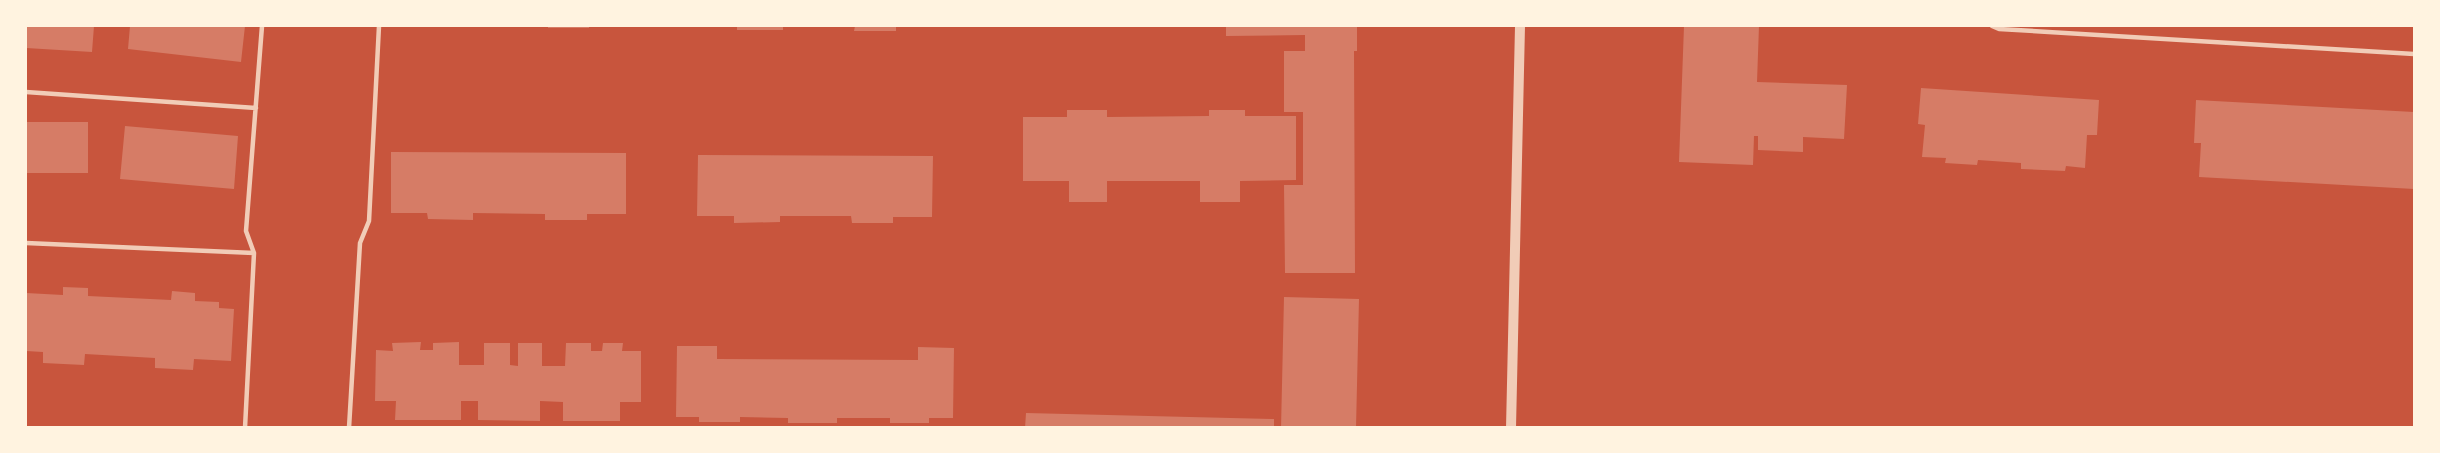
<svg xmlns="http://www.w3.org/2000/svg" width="2440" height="453" viewBox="0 0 2440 453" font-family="Mulish,sans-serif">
	<rect width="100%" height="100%" fill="#c8553d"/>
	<!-- building -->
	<path fill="#d67c66" d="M 26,26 L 94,26 L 92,52 L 26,48 Z
		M 130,26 L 245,26 L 241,62 L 128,49 Z
		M 548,26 L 589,26 L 589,28 L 548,28 Z
		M 737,26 L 783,26 L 783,30 L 737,30 Z
		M 855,26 L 896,26 L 896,31 L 854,31 Z
		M 1226,26 L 1357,26 L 1357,51 L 1354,51 L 1355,273 L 1285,273 L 1284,185 L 1303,185 L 1303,112 L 1284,112 L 1284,51 L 1305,51 L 1305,35 L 1226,36 Z
		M 1684,26 L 1759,26 L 1757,82 L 1847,85 L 1844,139 L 1803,137 L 1803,152 L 1758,150 L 1758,136 L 1754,136 L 1753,165 L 1679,162 Z
		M 1921,88 L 2099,100 L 2097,135 L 2087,135 L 2085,168 L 2066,166 L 2065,171 L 2021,169 L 2021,163 L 1978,160 L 1977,165 L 1945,163 L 1946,158 L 1922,157 L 1925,125 L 1918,124 Z
		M 2196,100 L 2414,112 L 2414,189 L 2199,177 L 2201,143 L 2194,143 Z
		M 1067,110 L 1107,110 L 1107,117 L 1209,116 L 1209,110 L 1245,110 L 1245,116 L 1296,116 L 1296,180 L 1240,181 L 1240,202 L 1200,202 L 1200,181 L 1107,181 L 1107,202 L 1069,202 L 1069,181 L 1023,181 L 1023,117 L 1067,117 Z
		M 26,122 L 88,122 L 88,173 L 26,173 Z
		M 125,126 L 238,136 L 234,189 L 120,179 Z
		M 391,152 L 626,153 L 626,214 L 587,214 L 587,220 L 545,220 L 545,214 L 473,213 L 473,220 L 428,219 L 427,213 L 391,213 Z
		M 698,155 L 933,156 L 932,217 L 893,217 L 893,223 L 852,223 L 851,216 L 780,216 L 780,222 L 734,223 L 734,216 L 697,216 Z
		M 63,287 L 88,288 L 88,296 L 171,300 L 172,291 L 195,293 L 195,301 L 219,302 L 219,308 L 234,309 L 231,361 L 194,359 L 193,370 L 155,368 L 155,358 L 85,354 L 84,365 L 43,363 L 43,352 L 26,351 L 26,293 L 63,295 Z
		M 1284,297 L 1359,299 L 1356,428 L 1281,428 Z
		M 421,342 L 420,350 L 433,350 L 433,343 L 459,342 L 459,365 L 484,365 L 484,343 L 510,343 L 510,365 L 518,366 L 518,343 L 542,343 L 542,366 L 565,366 L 566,343 L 591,343 L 591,351 L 602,351 L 603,343 L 623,343 L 622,351 L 641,351 L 641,402 L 620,402 L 620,421 L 563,421 L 563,402 L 540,401 L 540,421 L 478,420 L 478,401 L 461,401 L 461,420 L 395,420 L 396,401 L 375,401 L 376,350 L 393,351 L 392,343 Z
		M 677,346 L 717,346 L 717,359 L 918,360 L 918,347 L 954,348 L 953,418 L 929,418 L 929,423 L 890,423 L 890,418 L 837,418 L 837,423 L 788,423 L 788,418 L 740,417 L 740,422 L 699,422 L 699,417 L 676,417 Z
		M 1026,413 L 1274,419 L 1274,428 L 1025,428 Z"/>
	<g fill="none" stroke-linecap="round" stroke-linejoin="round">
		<!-- service -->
		<path stroke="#f1ccb7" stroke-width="4.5" d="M 1992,26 L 1999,29 L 2414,54
			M 26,92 L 256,108
			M 26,243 L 254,253
			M 245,428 L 254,253 L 246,231 L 262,26
			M 349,428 L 360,243 L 369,221 L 379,26"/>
		<!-- tertiary -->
		<path stroke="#f1ccb7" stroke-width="10" d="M 1511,428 L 1520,26"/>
	</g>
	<!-- border -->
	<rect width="2440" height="453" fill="none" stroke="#fff3e0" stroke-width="54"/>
</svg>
